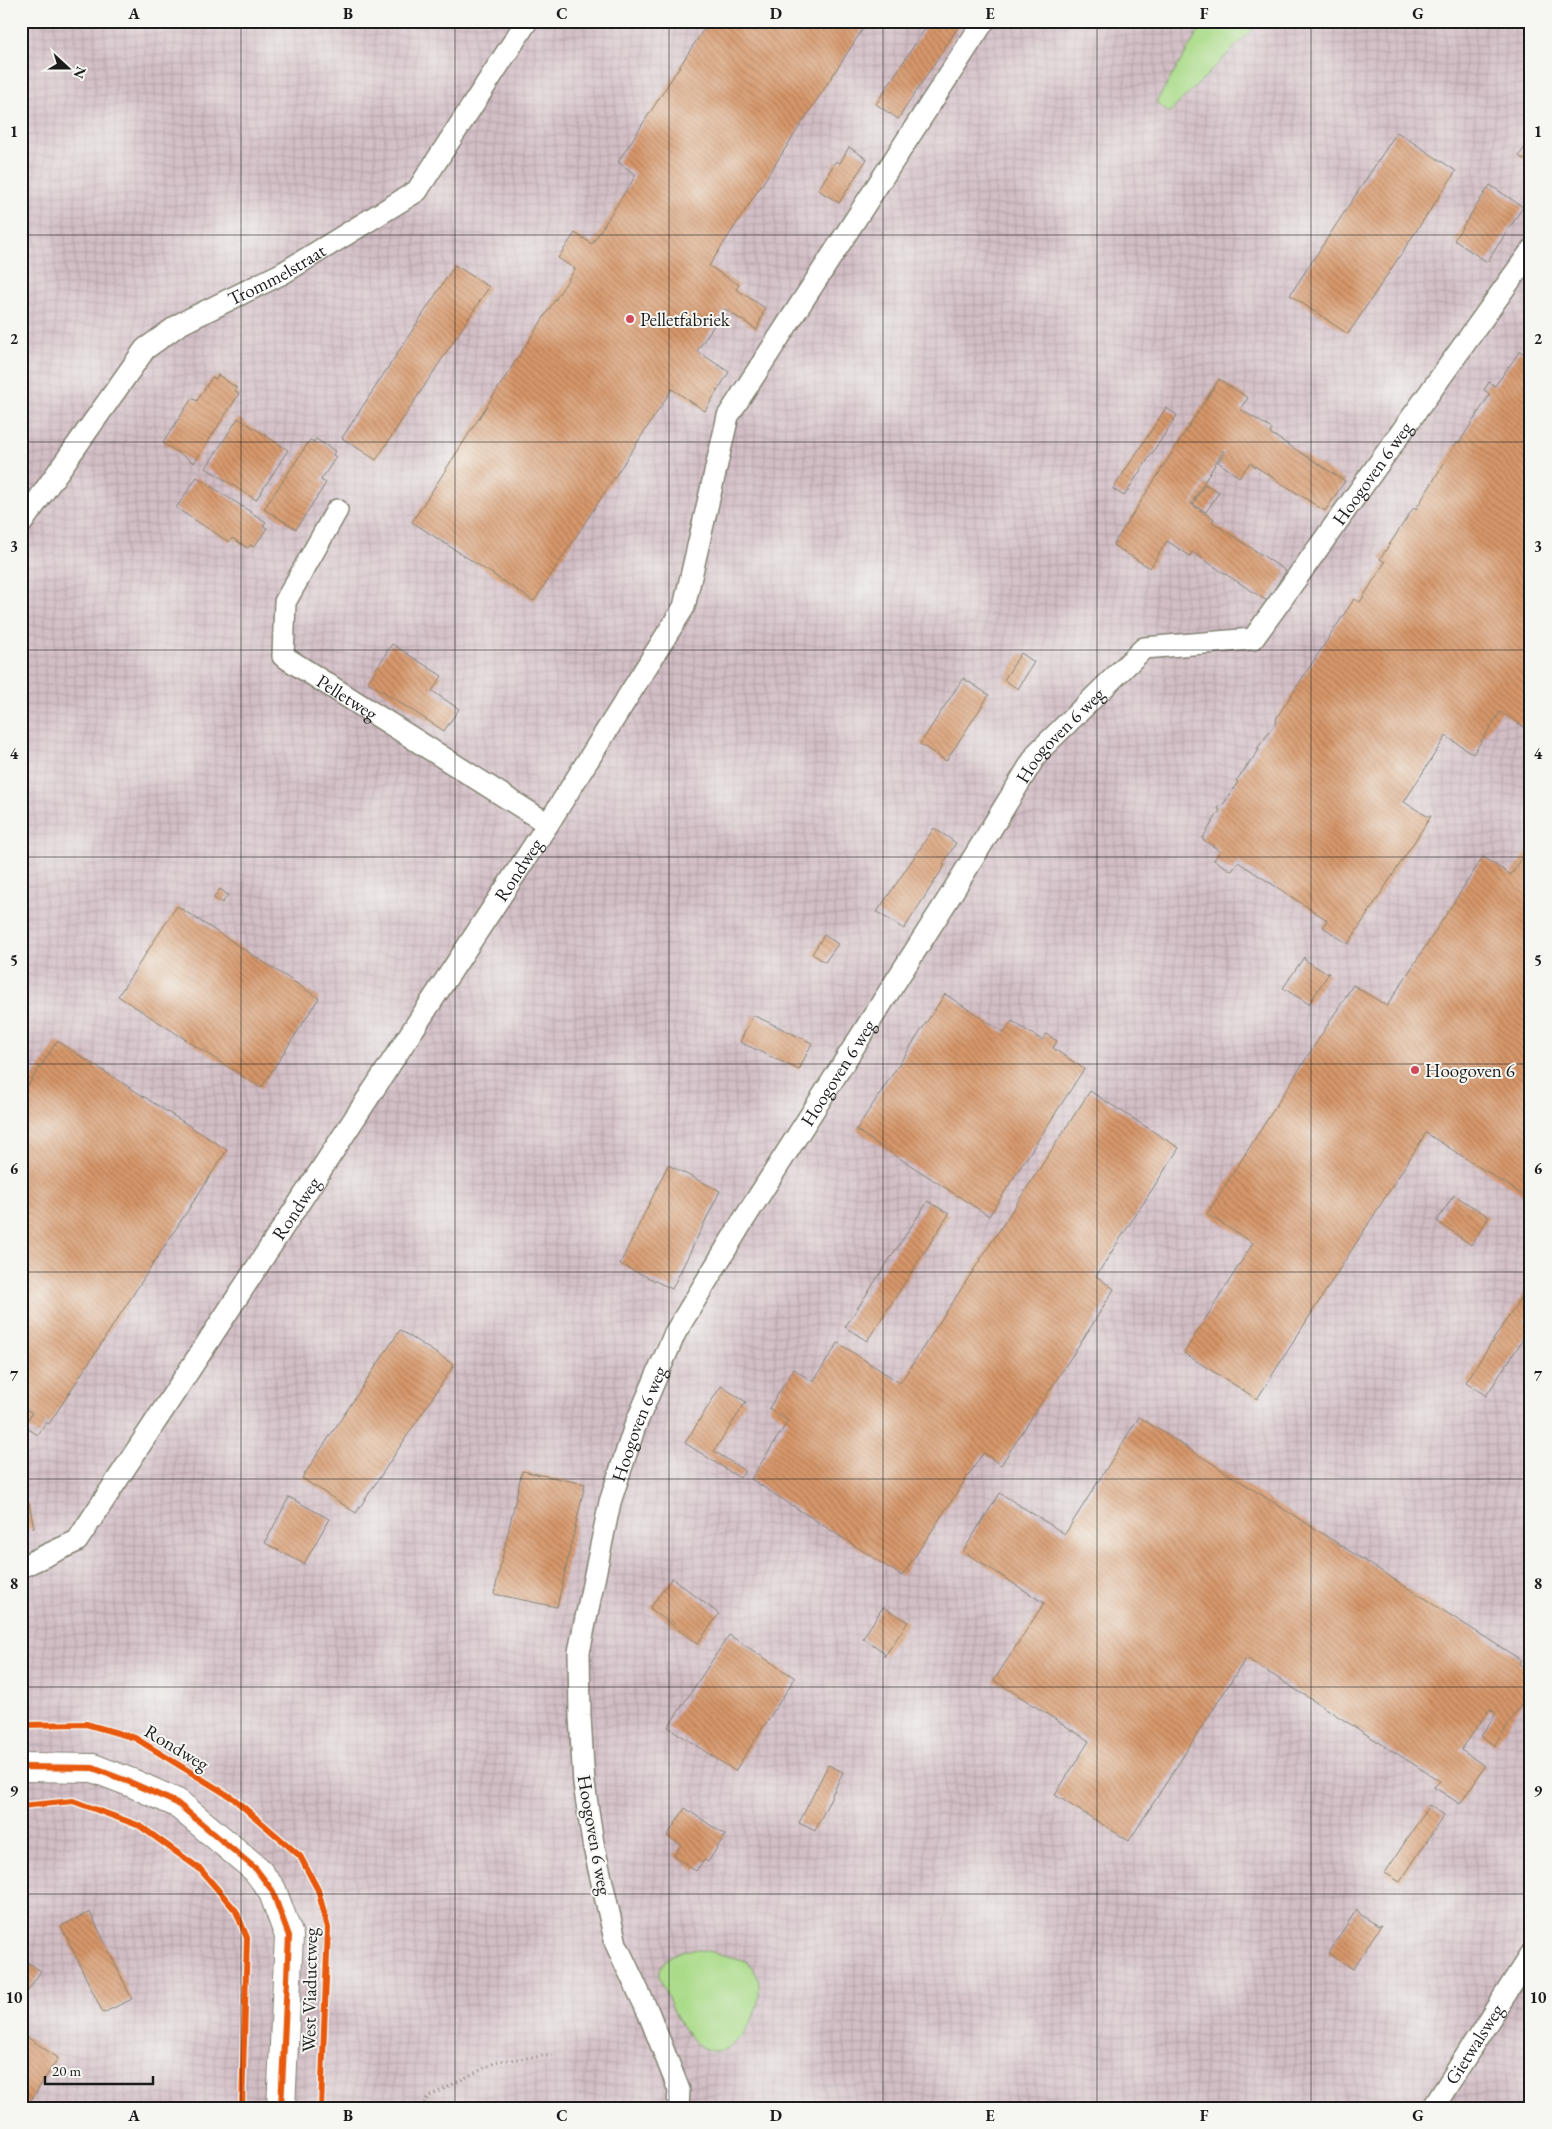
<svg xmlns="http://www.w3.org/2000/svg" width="1552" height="2129" viewBox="0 0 1552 2129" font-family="'EB Garamond',serif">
	<defs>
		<pattern id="industrial-grid" width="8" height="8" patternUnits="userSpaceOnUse" patternTransform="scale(1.25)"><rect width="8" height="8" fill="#d2bdc5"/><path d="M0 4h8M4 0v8" fill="none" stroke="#b4a2a9"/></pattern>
		<pattern id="building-back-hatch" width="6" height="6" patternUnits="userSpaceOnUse" patternTransform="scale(1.25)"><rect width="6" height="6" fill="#d7976a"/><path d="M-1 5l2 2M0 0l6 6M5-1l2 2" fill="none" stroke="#ae7a56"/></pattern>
	</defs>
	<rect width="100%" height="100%" fill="#f6f6f2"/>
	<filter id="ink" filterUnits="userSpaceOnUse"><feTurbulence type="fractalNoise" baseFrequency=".02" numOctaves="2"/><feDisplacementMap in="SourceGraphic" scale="10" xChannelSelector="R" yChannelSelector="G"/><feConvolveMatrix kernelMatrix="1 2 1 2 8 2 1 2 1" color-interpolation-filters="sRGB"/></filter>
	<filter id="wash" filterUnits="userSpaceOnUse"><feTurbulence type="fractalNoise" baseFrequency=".0096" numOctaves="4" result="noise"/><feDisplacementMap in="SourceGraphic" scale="20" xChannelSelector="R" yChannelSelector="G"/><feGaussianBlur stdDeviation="1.12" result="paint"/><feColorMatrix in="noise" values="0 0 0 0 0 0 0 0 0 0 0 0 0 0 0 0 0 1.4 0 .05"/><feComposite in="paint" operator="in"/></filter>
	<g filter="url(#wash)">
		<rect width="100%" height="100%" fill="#ede7cd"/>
		<!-- industrial -->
		<path fill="url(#industrial-grid)" d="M 21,21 L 1531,21 L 1531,2108 L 21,2108 Z"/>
		<!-- grass -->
		<path fill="#aadb89" stroke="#637c52" d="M 1205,21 L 1261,21 L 1169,113 L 1156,102 Z
			M 685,1950 L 703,1950 L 744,1960 C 778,1978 749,2050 716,2051 C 690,2052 674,2012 666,1993 C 664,1988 659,1980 659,1975 C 660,1961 673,1953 685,1950 Z"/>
		<g id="blocks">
			<!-- building -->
			<path fill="url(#building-back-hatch)" d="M 709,21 L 868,21 L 709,266 L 739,285 L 736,289 L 765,308 L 757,330 L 725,309 L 697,351 L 729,372 L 705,411 L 672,389 L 534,601 L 412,522 L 575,269 L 558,258 L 575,233 L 592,244 L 636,175 L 618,162 Z
				M 930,21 L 962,21 L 898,119 L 876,104 Z
				M 1397,132 L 1456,171 L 1348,334 L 1290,295 Z
				M 1531,138 L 1531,164 L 1519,156 Z
				M 849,147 L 867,159 L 839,203 L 818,190 L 836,161 L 840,163 Z
				M 1490,185 L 1523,207 L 1487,262 L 1454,240 Z
				M 455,265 L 489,287 L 376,460 L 342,438 Z
				M 1520,351 L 1531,358 L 1531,731 L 1500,712 L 1473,754 L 1446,736 L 1404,802 L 1427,816 L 1431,816 L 1348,944 L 1323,927 L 1327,920 L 1238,862 L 1232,871 L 1214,860 L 1220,851 L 1202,839 L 1220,810 L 1218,809 L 1220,805 L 1222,806 L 1238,782 L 1236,781 L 1259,750 L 1257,749 L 1276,723 L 1277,717 L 1354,599 L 1360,602 L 1385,562 L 1380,559 L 1414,507 L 1416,509 L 1457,442 L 1459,443 L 1490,394 L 1484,390 L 1489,382 L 1495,386 Z
				M 218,375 L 237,388 L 235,391 L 239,394 L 194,463 L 163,443 L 192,398 L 197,401 L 212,377 L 216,379 Z
				M 1219,379 L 1248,398 L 1240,409 L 1272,429 L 1270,433 L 1345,481 L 1325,511 L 1250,463 L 1239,477 L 1218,462 L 1225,452 L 1223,451 L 1191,504 L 1214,519 L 1212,522 L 1286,571 L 1267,601 L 1192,552 L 1190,556 L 1167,541 L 1150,568 L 1113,545 Z
				M 1166,408 L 1177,415 L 1124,496 L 1113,489 Z
				M 238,418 L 288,450 L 256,500 L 206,468 Z
				M 316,439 L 335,451 L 333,455 L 336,457 L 321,480 L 326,483 L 296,529 L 264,509 L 310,440 L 314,442 Z
				M 197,477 L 266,522 L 263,526 L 267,528 L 254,547 L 251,545 L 248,548 L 232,538 L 229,542 L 176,508 Z
				M 1205,484 L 1219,492 L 1206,512 L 1193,504 Z
				M 392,644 L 442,676 L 432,691 L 459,709 L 444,731 L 368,682 Z
				M 1021,653 L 1034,662 L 1018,689 L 1004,680 Z
				M 963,678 L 989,695 L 946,761 L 920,744 Z
				M 934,828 L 956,843 L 943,864 L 945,865 L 904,929 L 877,912 Z
				M 1531,845 L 1531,1200 L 1426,1133 L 1257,1399 L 1184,1353 L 1253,1243 L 1207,1214 L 1353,985 L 1387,1006 L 1483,857 L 1511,875 Z
				M 220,889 L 228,895 L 222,903 L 214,898 Z
				M 177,906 L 319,998 L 261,1088 L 118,996 Z
				M 824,935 L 838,944 L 825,962 L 812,954 Z
				M 1304,957 L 1305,960 L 1326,973 L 1329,973 L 1309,1004 L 1283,988 Z
				M 945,994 L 1004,1033 L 1012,1021 L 1042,1040 L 1046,1034 L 1057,1041 L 1053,1048 L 1084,1069 L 989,1216 L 856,1130 Z
				M 753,1015 L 812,1043 L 799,1070 L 740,1042 Z
				M 57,1041 L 227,1150 L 49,1424 L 46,1422 L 38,1435 L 23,1426 L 32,1413 L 21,1406 L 21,1096 Z
				M 1090,1091 L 1179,1148 L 1096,1276 L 1114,1289 L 1092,1325 L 1001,1465 L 983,1453 L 902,1576 L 751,1479 L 788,1421 L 769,1408 L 794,1369 L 813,1382 L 838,1343 L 900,1383 Z
				M 668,1165 L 720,1191 L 672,1289 L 620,1264 Z
				M 1454,1195 L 1489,1217 L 1471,1245 L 1437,1221 Z
				M 928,1201 L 949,1214 L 867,1341 L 845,1327 Z
				M 1525,1291 L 1531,1295 L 1531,1312 L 1525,1321 L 1531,1327 L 1486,1396 L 1466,1382 Z
				M 400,1330 L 454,1365 L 356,1513 L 302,1478 Z
				M 721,1386 L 746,1402 L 714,1451 L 745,1471 L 740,1478 L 685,1443 Z
				M 1139,1417 L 1521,1660 L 1519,1664 L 1531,1672 L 1531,1690 L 1494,1746 L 1481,1736 L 1496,1713 L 1490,1709 L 1461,1750 L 1485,1766 L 1460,1804 L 1434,1787 L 1440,1781 L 1246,1658 L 1129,1841 L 1055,1795 L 1089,1741 L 994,1680 L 1044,1603 L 963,1551 L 1000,1493 L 1065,1534 Z
				M 522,1471 L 585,1484 L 557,1607 L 494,1594 Z
				M 289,1497 L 329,1519 L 304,1564 L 265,1543 Z
				M 29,1503 L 34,1528 L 21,1530 L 21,1505 Z
				M 672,1578 L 719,1614 L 697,1644 L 650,1608 Z
				M 883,1607 L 908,1622 L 884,1657 L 884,1652 L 863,1638 Z
				M 729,1635 L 795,1678 L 735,1771 L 668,1727 Z
				M 828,1765 L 843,1772 L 815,1831 L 799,1823 Z
				M 1429,1805 L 1444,1815 L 1400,1882 L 1385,1873 Z
				M 685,1808 L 725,1835 L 708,1862 L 704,1860 L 696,1871 L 674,1856 L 681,1845 L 667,1836 Z
				M 1357,1909 L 1361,1915 L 1378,1926 L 1381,1925 L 1353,1969 L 1328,1953 Z
				M 90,1912 L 132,1999 L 103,2013 L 61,1926 Z
				M 21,1958 L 41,1971 L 21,2001 Z
				M 21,2033 L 58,2058 L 26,2108 L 21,2108 Z"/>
		</g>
	</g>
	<g filter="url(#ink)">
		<use href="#blocks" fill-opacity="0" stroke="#848274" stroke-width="1"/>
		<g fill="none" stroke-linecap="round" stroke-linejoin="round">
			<defs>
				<g id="service">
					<path id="s1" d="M 337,510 L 285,602 L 283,656 L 548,824"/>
					<path id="s2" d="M 21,524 L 145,349 L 180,324 L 283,273 L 417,191 L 527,21"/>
					<path id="s3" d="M 21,1567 L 77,1541 L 548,824 L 684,607 L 728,416 L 984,21"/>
					<path id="s4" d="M 678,2108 L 679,2090 L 649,2014 L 616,1944 L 593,1843 L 584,1784 L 580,1716 L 579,1652 L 610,1502 L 635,1426 L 675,1333 L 741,1224 L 950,896 L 1038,752 L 1144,648 L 1253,639 L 1531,251"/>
					<path id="s5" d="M 1433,2108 L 1531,1954"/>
				</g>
				<path id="minor" d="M 21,1767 L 93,1768 L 132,1783 L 177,1803 L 256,1869 L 272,1890 L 289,1936 L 281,2108"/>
			</defs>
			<!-- service casing -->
			<use href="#service" stroke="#848274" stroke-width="24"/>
			<!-- minor casing -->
			<use href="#minor" stroke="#848274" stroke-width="30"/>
			<!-- path -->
			<path stroke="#848274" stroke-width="3" stroke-dasharray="1 4" stroke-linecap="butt" d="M 422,2108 L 428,2097 L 498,2061 L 554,2055"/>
			<!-- service -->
			<use href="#service" stroke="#fff" stroke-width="21"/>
			<!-- minor -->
			<use href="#minor" stroke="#fff" stroke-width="28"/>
			<defs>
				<path id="cycleway" d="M 21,1725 L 86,1724 L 135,1738 L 234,1799 L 300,1856 L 318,1890 L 328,1928 L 321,2108
					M 21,1767 L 93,1768 L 132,1783 L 177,1803 L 256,1869 L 272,1890 L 289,1936 L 281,2108
					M 21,1806 L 73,1801 L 140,1826 L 200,1869 L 236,1911 L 247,1938 L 242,2108"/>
			</defs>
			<!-- cycleway casing -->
			<use href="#cycleway" stroke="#f6f6f2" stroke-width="9"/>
			<!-- cycleway -->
			<use href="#cycleway" stroke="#e8590c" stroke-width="6"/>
		</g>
	</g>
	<!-- grid -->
	<path fill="none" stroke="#1c1c1c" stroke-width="1" stroke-opacity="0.55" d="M 241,21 L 241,2108M 455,21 L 455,2108M 669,21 L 669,2108M 883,21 L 883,2108M 1097,21 L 1097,2108M 1311,21 L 1311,2108M 21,235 L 1531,235M 21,442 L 1531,442M 21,650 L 1531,650M 21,857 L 1531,857M 21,1064 L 1531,1064M 21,1272 L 1531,1272M 21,1479 L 1531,1479M 21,1687 L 1531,1687M 21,1894 L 1531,1894"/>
	<!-- markers -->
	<g fill="#d1495b" stroke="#f6f6f2" stroke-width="2">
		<circle cx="630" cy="319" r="5"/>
		<circle cx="1415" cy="1070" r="5"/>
	</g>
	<g text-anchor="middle" stroke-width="4" stroke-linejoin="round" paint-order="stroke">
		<!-- street labels -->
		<g font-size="19" fill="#1c1c1c" stroke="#f6f6f2">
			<text dy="7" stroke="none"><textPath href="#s2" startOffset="366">Trommelstraat</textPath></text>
			<text dy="7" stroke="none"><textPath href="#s4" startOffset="1954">Hoogoven 6 weg</textPath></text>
			<text dy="7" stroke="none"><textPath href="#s1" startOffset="236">Pelletweg</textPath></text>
			<text dy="7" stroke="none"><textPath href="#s4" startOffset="1519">Hoogoven 6 weg</textPath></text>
			<text dy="7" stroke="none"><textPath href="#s3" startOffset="865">Rondweg</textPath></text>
			<text dy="7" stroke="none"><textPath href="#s4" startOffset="1114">Hoogoven 6 weg</textPath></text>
			<text dy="7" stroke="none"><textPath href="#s3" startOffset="460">Rondweg</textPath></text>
			<text dy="7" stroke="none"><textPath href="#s4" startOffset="709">Hoogoven 6 weg</textPath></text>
			<text transform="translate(177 1747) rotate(31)" y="7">Rondweg</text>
			<text transform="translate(595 1835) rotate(80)" y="7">Hoogoven 6 weg</text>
			<text transform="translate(309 1990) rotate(-89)" y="7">West Viaductweg</text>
			<text dy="7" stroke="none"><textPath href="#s5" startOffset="76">Gietwalsweg</textPath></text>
		</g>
		<!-- poi labels -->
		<g font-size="19" fill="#1c1c1c" stroke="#f6f6f2" text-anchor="start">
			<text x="640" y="326">Pelletfabriek</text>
			<text x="1425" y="1077">Hoogoven 6</text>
		</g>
	</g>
	<!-- margin -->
	<rect width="1552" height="2129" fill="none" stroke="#f6f6f2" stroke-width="55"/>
	<!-- north arrow -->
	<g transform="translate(68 68) rotate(111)" stroke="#f6f6f2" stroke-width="4" paint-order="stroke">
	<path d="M0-4L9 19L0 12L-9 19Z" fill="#1c1c1c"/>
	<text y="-8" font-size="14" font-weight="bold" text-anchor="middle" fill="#1c1c1c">N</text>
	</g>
	<!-- scale -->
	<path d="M45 2076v8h108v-8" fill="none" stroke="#1c1c1c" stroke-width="2.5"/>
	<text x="52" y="2076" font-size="15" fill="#1c1c1c" stroke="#f6f6f2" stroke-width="4" paint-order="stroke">20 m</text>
	<rect x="28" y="28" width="1496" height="2074" fill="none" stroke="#1c1c1c" stroke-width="2"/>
	<g font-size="16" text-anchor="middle" font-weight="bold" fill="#1c1c1c">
		<text x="134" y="19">A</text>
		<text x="348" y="19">B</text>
		<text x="562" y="19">C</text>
		<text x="776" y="19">D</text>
		<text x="990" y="19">E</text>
		<text x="1204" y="19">F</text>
		<text x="1418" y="19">G</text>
		<text x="14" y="137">1</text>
		<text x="1538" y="137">1</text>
		<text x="14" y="344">2</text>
		<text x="1538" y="344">2</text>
		<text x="14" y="552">3</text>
		<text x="1538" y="552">3</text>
		<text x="14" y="759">4</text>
		<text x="1538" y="759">4</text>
		<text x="14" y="966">5</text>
		<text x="1538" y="966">5</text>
		<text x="14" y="1174">6</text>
		<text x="1538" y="1174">6</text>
		<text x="14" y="1381">7</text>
		<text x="1538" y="1381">7</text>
		<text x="14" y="1589">8</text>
		<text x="1538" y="1589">8</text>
		<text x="14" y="1796">9</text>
		<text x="1538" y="1796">9</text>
		<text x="14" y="2003">10</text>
		<text x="1538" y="2003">10</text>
		<text x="134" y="2121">A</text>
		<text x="348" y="2121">B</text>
		<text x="562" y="2121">C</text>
		<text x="776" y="2121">D</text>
		<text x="990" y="2121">E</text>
		<text x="1204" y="2121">F</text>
		<text x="1418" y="2121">G</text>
	</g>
</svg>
